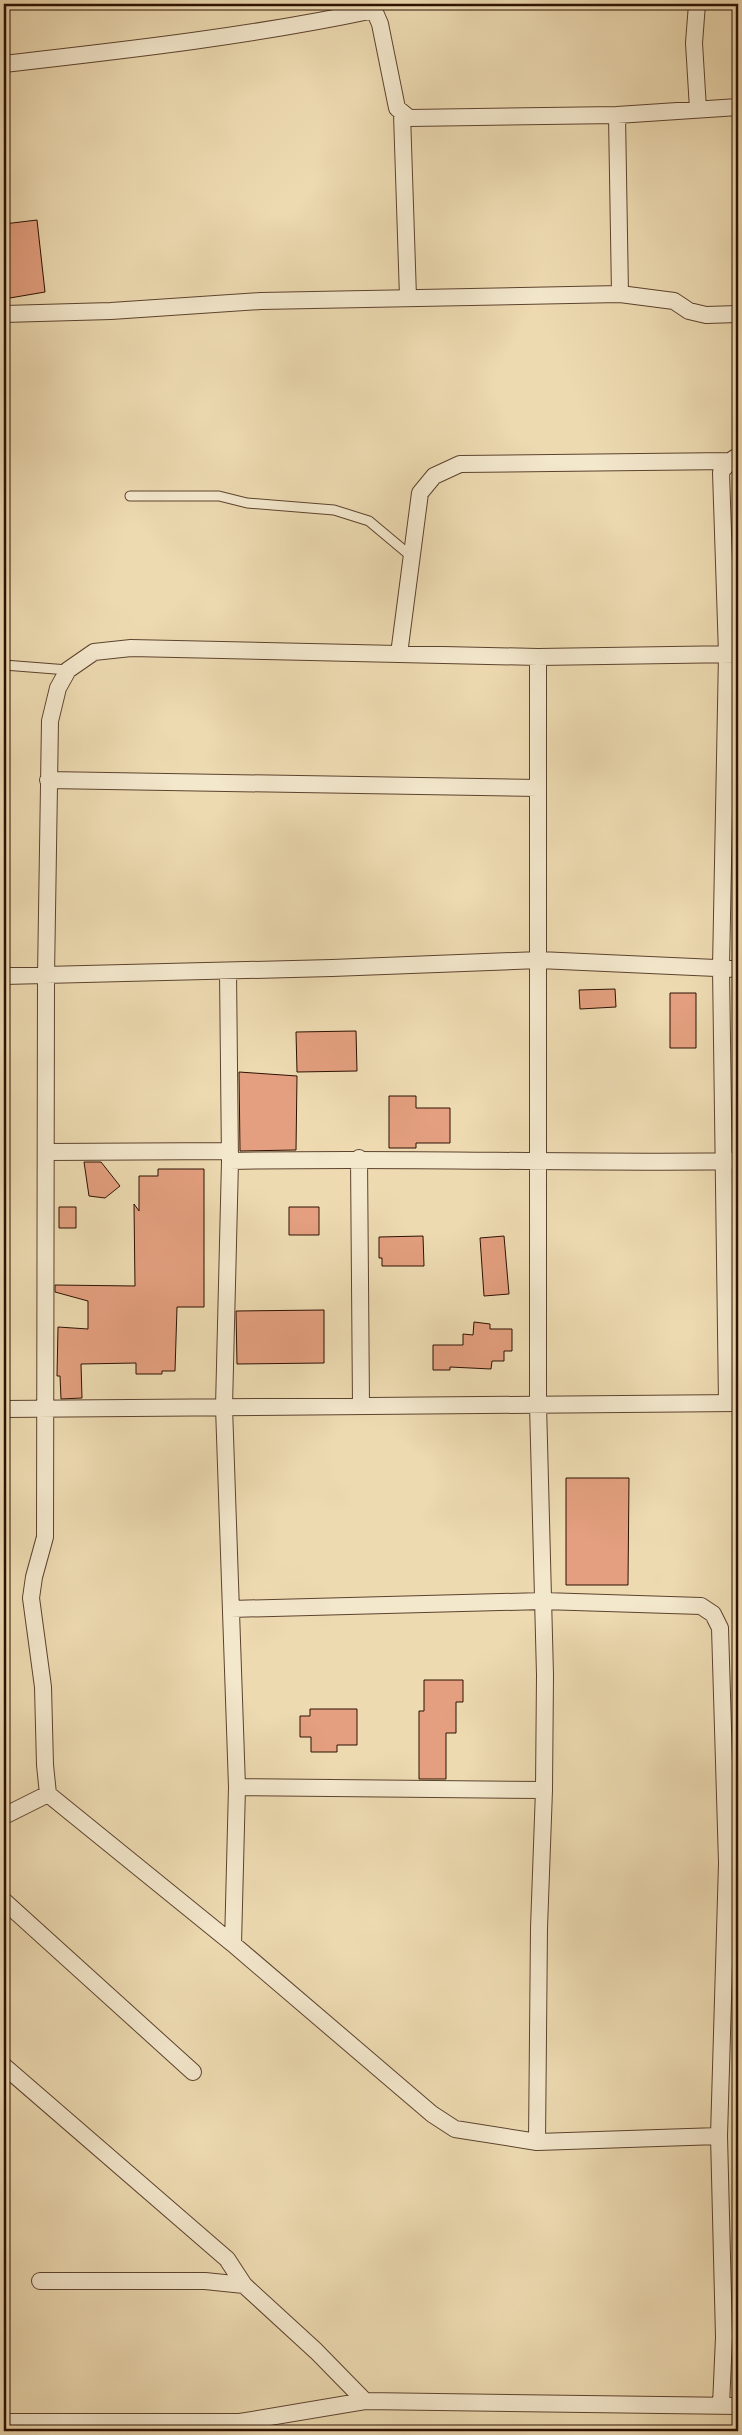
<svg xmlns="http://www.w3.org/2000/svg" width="742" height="2435" viewBox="0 0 742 2435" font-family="'Libre Bodoni',serif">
	<rect width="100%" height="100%" fill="#eddab1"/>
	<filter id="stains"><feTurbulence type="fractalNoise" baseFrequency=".004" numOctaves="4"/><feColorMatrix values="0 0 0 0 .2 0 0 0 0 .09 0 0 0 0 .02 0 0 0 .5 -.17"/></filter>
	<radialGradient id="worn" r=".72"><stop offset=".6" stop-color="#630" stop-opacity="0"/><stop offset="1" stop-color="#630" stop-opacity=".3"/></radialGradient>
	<!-- building -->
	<path fill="#e39f7f" stroke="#2d1102" d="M 37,220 L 45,292 L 4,299 L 4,224 Z
		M 615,989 L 616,1007 L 580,1009 L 579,990 Z
		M 670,993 L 696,993 L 696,1048 L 670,1048 Z
		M 356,1031 L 357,1071 L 297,1072 L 296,1032 Z
		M 239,1072 L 297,1076 L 296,1150 L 240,1151 Z
		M 389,1096 L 416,1096 L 416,1108 L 450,1108 L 450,1143 L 416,1143 L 416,1148 L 389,1148 Z
		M 84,1162 L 101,1162 L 120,1186 L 105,1198 L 89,1196 Z
		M 158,1169 L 204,1169 L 204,1307 L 177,1307 L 175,1371 L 162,1371 L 162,1374 L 136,1374 L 136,1363 L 81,1364 L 82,1398 L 61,1399 L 60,1376 L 57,1376 L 58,1327 L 88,1329 L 88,1301 L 55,1292 L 55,1285 L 135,1286 L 134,1204 L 139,1211 L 139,1176 L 158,1176 Z
		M 59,1207 L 76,1207 L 76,1228 L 59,1228 Z
		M 289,1207 L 319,1207 L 319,1235 L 289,1235 Z
		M 423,1236 L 424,1266 L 382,1266 L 382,1258 L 379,1258 L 379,1237 Z
		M 504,1236 L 509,1294 L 484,1296 L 480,1238 Z
		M 324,1310 L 324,1363 L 237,1364 L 236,1311 Z
		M 474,1322 L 490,1324 L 490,1329 L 512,1329 L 512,1351 L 504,1351 L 504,1361 L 492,1361 L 491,1369 L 450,1367 L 450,1370 L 433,1370 L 433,1345 L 463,1345 L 463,1334 L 473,1335 Z
		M 566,1478 L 629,1478 L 628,1585 L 566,1585 Z
		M 424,1680 L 463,1680 L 463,1702 L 456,1702 L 456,1733 L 446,1733 L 446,1779 L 419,1779 L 419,1711 L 424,1711 Z
		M 310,1709 L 357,1709 L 357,1745 L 337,1745 L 337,1752 L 311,1752 L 311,1737 L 300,1737 L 300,1716 L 310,1716 Z"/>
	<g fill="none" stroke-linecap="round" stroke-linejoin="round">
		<defs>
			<path id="lane" d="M 130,496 L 219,496 L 247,503 L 334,510 L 369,521 L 412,557
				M 4,665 L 68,670"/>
			<path id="street" d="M 697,4 L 694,43 L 698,109
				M 4,64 C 127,50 252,36 374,10 L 380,24 L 397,108 L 409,118 L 617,115 L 738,107
				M 402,114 L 408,297
				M 617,115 L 620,294
				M 4,314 L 111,311 L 261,301 L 620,294 L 674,301 L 689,311 L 706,315 L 738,314
				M 399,654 L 420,493 L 434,476 L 460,464 L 730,461
				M 48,780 L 538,788
				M 228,971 L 230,1161 L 224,1407 L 237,1787 L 233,1944
				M 4,976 L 332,968 L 539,960 L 738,969
				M 47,1152 L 229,1151
				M 359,1158 L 361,1406
				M 230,1161 C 399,1157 569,1164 738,1161
				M 727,1403 L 721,968 L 727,654 L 721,472 L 730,461 L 738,456
				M 4,1409 L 738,1403
				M 231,1609 L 543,1601 L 701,1606 L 713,1614 L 720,1628 L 727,1863 L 719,2136 L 724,2337 L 721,2405
				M 237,1787 L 544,1790
				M 4,1816 L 48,1794
				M 4,1901 L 193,2072
				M 4,2066 L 227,2259 L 244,2285 L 316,2351 L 365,2401
				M 719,2136 L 537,2142 L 455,2129 L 432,2114 L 233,1944 L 48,1794 L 45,1765 L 43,1687 L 31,1598 L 34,1577 L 45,1537 L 46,976 L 50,721 L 58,688 L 68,670 L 94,652 L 131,648 L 538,657 L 738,654
				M 537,2142 L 539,1928 L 544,1790 L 545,1675 L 538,1404 L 538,657
				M 40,2281 L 205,2281 L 244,2285
				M 4,2422 L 240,2422 L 365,2401 L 738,2406"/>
		</defs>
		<!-- lane casing -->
		<use href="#lane" stroke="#5d432e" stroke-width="11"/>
		<!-- street casing -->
		<use href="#street" stroke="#5d432e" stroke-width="18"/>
		<!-- lane -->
		<use href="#lane" stroke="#f3e7cc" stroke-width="9"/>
		<!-- street -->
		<use href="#street" stroke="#f3e7cc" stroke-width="16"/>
	</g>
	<!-- margin -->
	<rect width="742" height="2435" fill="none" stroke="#eddab1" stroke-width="20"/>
	<rect x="5" y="5" width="732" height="2425" fill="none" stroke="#2d1102" stroke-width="2.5"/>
	<rect x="10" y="10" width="722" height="2415" fill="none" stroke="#2d1102"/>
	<rect width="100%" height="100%" filter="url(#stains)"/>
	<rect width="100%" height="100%" fill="url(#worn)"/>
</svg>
